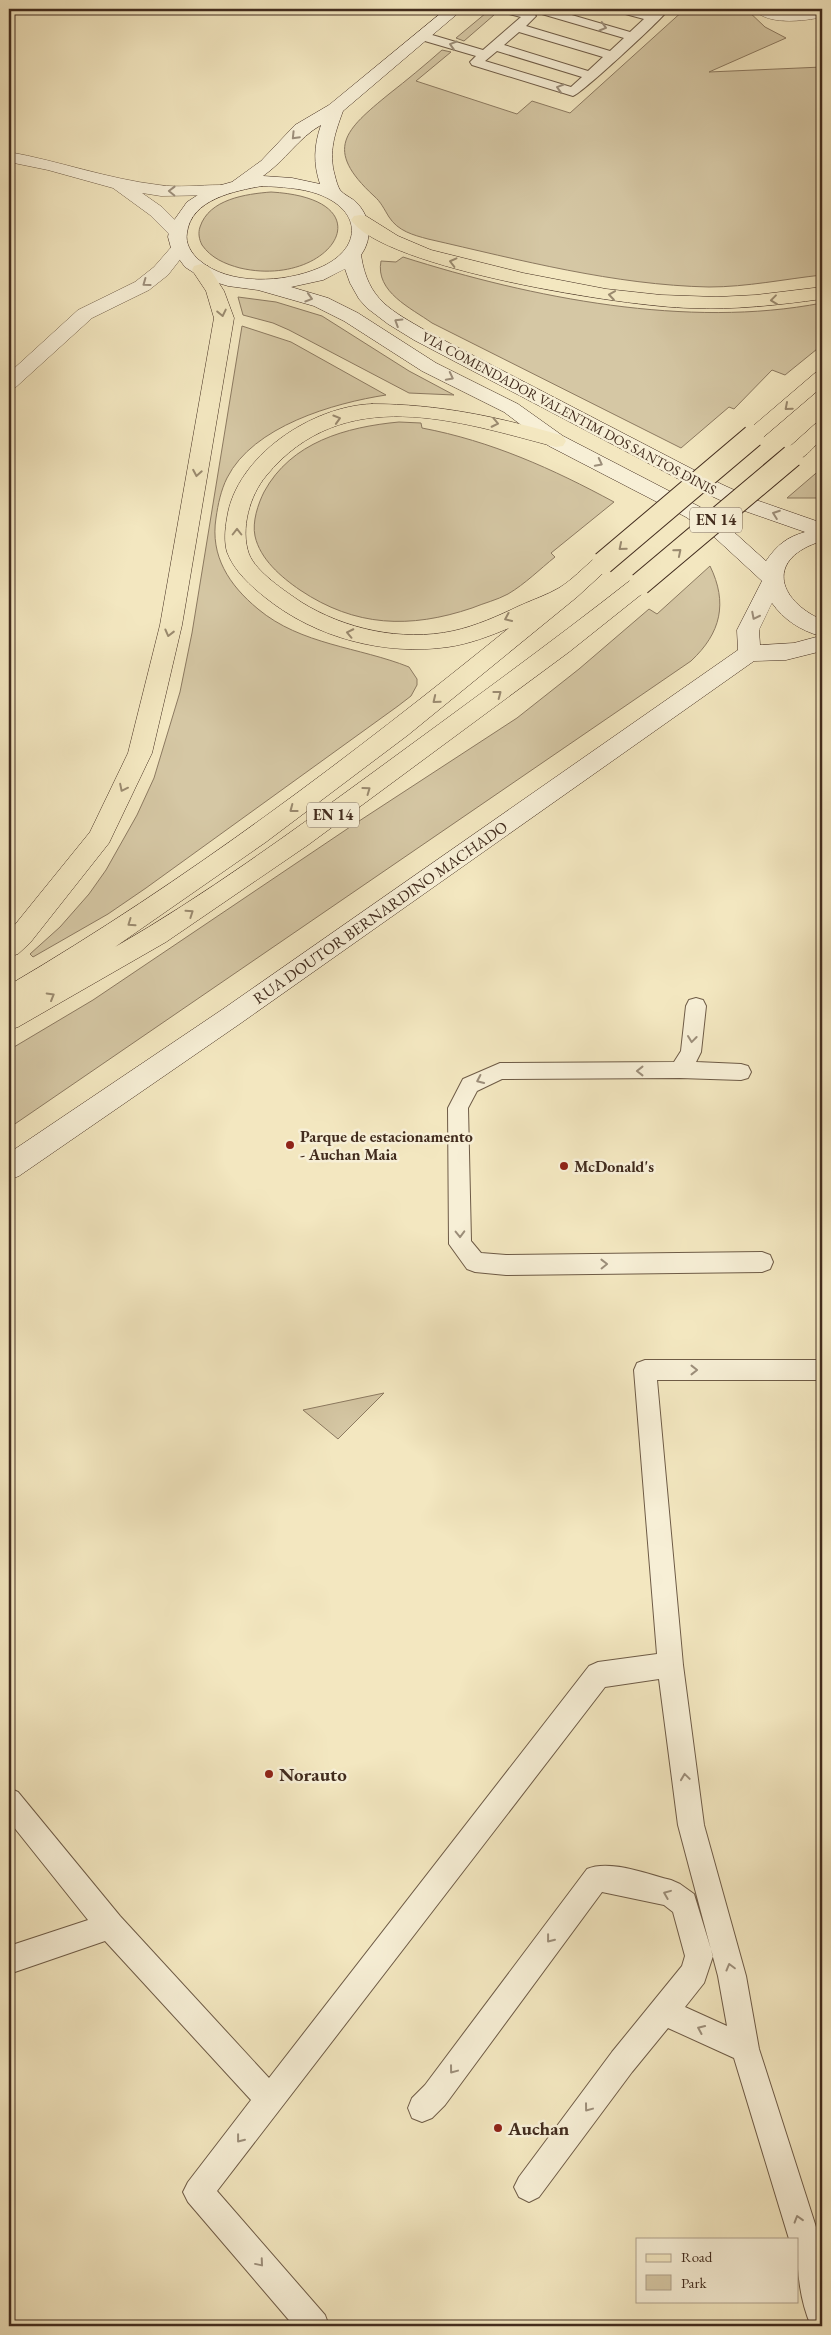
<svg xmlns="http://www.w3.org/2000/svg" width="831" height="2335" viewBox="0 0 831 2335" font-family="'EB Garamond',serif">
	<rect width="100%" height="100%" fill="#f3e7c0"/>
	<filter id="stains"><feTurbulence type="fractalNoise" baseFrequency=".004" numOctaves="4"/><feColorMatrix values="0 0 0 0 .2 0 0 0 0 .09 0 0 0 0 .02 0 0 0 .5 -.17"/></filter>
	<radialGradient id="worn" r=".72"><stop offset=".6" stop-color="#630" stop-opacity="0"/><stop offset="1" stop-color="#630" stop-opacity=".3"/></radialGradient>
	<!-- green -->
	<path fill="#d5c7a4" stroke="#8c7a61" d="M 685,9 L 746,9 L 765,27 L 786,38 L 709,72 L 822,67 L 822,275 C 785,279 747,287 709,287 C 614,285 520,260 428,239 C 413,235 398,231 389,217 C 384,209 381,202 374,196 C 323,149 345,130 389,94 C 407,80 425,65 442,50 L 451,52 L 416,81 L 517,114 L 532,101 L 570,113 Z
		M 486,13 L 494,15 L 464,41 L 456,38 Z
		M 271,192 C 391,199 330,289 240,268 C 225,264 211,258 202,245 C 199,239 198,233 200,227 C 209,199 246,194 271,192 Z
		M 403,257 C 532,298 688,329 822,303 L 822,345 L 785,375 L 772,370 L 734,409 L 729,407 L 681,448 L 432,323 C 411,308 375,292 381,261 L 396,262 Z
		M 238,297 L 276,302 L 322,316 L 409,371 L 454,395 L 409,393 L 289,330 L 273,323 L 243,315 Z
		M 242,326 L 291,342 L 386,395 C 334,403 253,426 227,478 C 221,490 218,504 216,518 C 210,556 229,585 258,609 C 301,645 359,647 409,667 L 417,679 L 417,685 L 411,696 L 398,706 L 146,888 L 108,914 L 33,957 L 30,954 L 60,927 L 89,894 L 106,870 L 137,815 L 154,778 L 180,692 L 192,633 Z
		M 399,422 L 421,423 L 422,428 C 491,441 553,469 614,502 L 551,553 L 555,557 C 540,569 525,584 508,594 C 497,600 484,603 472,608 C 410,629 355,627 300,590 C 281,577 260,559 255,536 C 252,522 258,504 264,492 C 291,442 346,427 399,422 Z
		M 822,468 L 822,498 L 787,498 Z
		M 710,566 C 728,603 721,633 691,661 L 9,1128 L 9,1050 L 93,1000 L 353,825 L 517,718 L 579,669 L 649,609 L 657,614 Z
		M 384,1393 L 338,1439 L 303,1410 Z"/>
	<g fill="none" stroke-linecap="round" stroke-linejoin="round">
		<defs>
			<path id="service" d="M 499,9 C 510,8 528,7 536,16 L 526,26 L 610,51 L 624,38 L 535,12 L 533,9 L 551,9 L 630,32 L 644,19 L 618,12 L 616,9 L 635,9 L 651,13 L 656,9 L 669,9 C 661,20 581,94 573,96 L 472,65 L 470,62 L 476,56 L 418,39 L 416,36 L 422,32 L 483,50 L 521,17 L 501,12 ZM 519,32 L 603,57 L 588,71 L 504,45 ZM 497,51 L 582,77 L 571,87 L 485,61 Z
				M 696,998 L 703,1000 L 706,1006 L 701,1052 L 696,1062 L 741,1064 L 748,1066 L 751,1072 L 748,1078 L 741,1080 L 680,1078 L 502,1079 L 477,1091 L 468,1108 L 471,1241 L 481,1253 L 506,1255 L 762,1252 L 770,1255 L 773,1262 L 770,1269 L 762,1272 L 506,1275 L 475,1272 L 467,1269 L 449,1244 L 448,1108 L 463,1079 L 500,1063 L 674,1062 L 681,1051 L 686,1006 L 689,1000 Z
				M 645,1360 L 822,1360 L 822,1380 L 657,1380 L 683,1665 L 704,1825 L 746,1976 L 759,2049 L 816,2227 L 822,2255 L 822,2326 L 811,2326 C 799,2298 797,2269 797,2239 L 789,2239 L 734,2058 L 668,2028 L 632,2072 L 539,2197 L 529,2202 L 519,2197 L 514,2187 L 519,2177 L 612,2052 L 682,1966 L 685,1956 L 673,1912 L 664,1905 L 602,1892 L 445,2105 L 432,2118 L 422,2122 L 412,2118 L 408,2108 L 412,2098 L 425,2085 L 587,1869 C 609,1859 647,1874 671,1880 L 680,1884 L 694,1894 L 713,1956 L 704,1983 L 685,2007 L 727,2026 L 718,1976 L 678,1825 L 659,1679 L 605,1687 L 217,2191 L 325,2315 L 329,2326 L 294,2326 L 188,2202 L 183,2192 L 188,2182 L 251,2100 L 105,1941 L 9,1974 L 9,1946 L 88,1920 L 9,1821 L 9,1788 L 18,1792 L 120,1916 L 269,2078 L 589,1666 L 598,1662 L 657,1654 L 634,1370 L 637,1363 Z"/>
			<path id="minor" d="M 754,9 L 775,9 L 792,12 L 822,9 L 822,17 C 805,21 766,26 754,9 Z
				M 180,243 L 186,244 L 189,248 L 168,275 L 149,290 L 92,318 L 16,387 L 9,389 L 9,373 L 78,310 L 135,282 L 154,267 L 174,244 Z"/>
			<path id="tertiary" d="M 9,152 C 59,161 108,179 159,185 C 178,188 200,185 220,185 L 226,186 L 229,190 L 226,194 L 220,195 L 161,196 L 142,193 L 162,207 L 183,228 L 186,232 L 183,236 L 171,236 L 150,215 L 113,188 L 48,170 L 9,162 Z"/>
			<path id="secondary" d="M 446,9 L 463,9 L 343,111 C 335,133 328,152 335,176 C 336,180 338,187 340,190 C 344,195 352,198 356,202 C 371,217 373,238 361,255 C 368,301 391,310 428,332 L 721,484 L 756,500 L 822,523 L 822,541 C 766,558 776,599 822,620 L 822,651 L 786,660 L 754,661 L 241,1023 L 19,1176 L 9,1180 L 9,1153 L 223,1009 L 738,650 L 737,630 L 762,581 L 712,535 L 686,517 L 549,446 L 504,412 L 422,371 L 344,321 L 314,306 L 258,290 L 228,286 L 202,278 L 185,267 L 171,248 L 168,237 L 170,226 L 187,202 L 207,189 L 232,182 L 261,161 L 295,125 L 329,105 ZM 321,125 C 314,145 313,163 320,184 L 292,178 L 263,176 C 285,161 298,138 321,125 ZM 262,186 C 281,187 301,188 318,194 C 364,211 362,250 319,268 C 284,283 229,286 199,260 C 191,253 185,243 187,233 C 191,199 235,191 262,186 ZM 345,269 L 350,283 L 359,299 L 367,308 L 388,324 L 414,340 L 707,494 L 742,510 L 805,532 C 787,537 777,545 766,561 L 726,525 L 700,507 L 563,436 L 518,404 L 436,363 L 358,313 L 328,298 L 291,287 L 323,280 ZM 772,603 C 784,620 800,630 820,636 L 794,643 L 760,645 L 759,630 Z"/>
			<path id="primary" d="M 360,215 L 366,216 L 398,236 L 431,250 L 523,273 L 606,289 L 661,295 L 717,297 L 756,295 L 822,287 L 822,299 C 778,305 735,310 690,308 C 628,307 385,269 351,220 L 354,216 Z
				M 201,264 L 208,266 L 224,291 L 234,318 L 182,625 L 152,753 L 109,843 L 30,943 L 18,954 L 9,957 L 9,932 L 90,832 L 128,753 L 160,625 L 214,318 L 206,291 L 192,270 L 194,266 Z
				M 822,371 L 822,387 L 760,440 L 753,442 L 746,440 L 743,436 L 746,432 L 815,373 Z
				M 372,404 C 438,404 500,417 563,436 L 566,441 L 563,446 L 556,447 C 457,421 343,382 266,476 C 250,495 240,529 249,554 C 256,572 285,591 301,602 C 344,629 402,642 453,631 C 476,626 498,616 519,606 C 532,600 547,595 559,588 C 572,580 583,568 595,558 L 603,556 L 611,558 L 614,563 L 577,597 L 408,735 L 266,842 L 115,947 C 205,895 290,833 375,771 C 461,708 548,645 632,579 L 640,577 L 648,579 L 651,584 L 648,589 L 569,652 L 308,845 L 166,942 L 18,1027 L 9,1030 L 9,985 C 186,881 350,757 509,628 C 490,636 469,644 448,647 C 385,656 316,638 266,598 C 251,586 234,571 227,552 C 224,542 225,529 227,518 C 236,456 312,406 372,404 Z
				M 822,422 L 822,439 C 811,449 801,465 785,461 L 782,456 L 785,451 L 815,424 Z"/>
		</defs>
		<!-- service casing -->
		<use href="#service" stroke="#6e5b46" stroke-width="2"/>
		<!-- minor casing -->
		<use href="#minor" stroke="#6e5b46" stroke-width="1"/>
		<!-- tertiary casing -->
		<use href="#tertiary" stroke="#6e5b46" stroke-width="1"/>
		<!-- secondary casing -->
		<use href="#secondary" stroke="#422c1e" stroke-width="1"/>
		<!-- primary casing -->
		<use href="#primary" stroke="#422c1e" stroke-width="1"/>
		<!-- service -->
		<use href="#service" fill="#f7efd6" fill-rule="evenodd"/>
		<!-- minor -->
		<use href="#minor" fill="#f7efd6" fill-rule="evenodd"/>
		<!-- tertiary -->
		<use href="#tertiary" fill="#f7efd6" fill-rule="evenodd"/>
		<!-- secondary -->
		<use href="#secondary" fill="#f7efd6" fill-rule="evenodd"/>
		<!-- primary -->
		<use href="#primary" fill="#f3e7c0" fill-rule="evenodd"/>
		<defs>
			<path id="primary-bridge" d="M 603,563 L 753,436
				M 640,584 L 792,456"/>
		</defs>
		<!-- primary-bridge casing -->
		<use href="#primary-bridge" stroke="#422c1e" stroke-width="24" stroke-linecap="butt"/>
		<!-- primary-bridge -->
		<use href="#primary-bridge" stroke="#f3e7c0" stroke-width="22"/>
	</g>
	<!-- one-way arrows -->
	<defs><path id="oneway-chevron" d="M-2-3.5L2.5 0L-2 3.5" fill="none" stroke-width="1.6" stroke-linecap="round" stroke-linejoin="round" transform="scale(1.25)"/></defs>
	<g stroke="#9c8e7a">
		<use href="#oneway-chevron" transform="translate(603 27) rotate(16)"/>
		<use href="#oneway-chevron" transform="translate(453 45) rotate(-163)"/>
		<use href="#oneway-chevron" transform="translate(560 88) rotate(-163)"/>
		<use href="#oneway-chevron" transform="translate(295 136) rotate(134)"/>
		<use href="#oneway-chevron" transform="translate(172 191) rotate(-179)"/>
		<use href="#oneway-chevron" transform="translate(146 283) rotate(144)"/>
		<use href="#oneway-chevron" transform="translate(309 298) rotate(17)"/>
		<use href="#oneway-chevron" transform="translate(398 322) rotate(-148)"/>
		<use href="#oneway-chevron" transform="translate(450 377) rotate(27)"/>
		<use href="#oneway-chevron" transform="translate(599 463) rotate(27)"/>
		<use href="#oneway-chevron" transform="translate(776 514) rotate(-160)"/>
		<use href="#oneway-chevron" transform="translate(755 616) rotate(117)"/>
		<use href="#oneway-chevron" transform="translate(692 1039) rotate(97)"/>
		<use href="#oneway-chevron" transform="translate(640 1071) rotate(-180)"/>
		<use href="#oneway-chevron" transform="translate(480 1080) rotate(155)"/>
		<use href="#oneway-chevron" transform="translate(460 1234) rotate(89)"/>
		<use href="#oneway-chevron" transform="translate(604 1264) rotate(-1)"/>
		<use href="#oneway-chevron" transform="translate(694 1370)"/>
		<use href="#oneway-chevron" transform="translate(685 1777) rotate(-98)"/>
		<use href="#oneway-chevron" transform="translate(667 1894) rotate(-158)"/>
		<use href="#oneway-chevron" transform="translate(550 1939) rotate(128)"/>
		<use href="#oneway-chevron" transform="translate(730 1967) rotate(-105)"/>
		<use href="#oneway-chevron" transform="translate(701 2029) rotate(-156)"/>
		<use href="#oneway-chevron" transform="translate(453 2070) rotate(127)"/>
		<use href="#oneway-chevron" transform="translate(588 2108) rotate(127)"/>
		<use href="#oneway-chevron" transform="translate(240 2139) rotate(128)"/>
		<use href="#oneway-chevron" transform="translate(798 2219) rotate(-107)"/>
		<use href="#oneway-chevron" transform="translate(260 2263) rotate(50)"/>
	</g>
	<g stroke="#9a8a6f">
		<use href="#oneway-chevron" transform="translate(453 262) rotate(-166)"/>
		<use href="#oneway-chevron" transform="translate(612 295) rotate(-172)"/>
		<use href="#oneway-chevron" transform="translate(774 300) rotate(173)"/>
		<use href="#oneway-chevron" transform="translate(222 313) rotate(78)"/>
		<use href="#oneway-chevron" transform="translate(788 407) rotate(139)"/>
		<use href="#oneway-chevron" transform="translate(337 419) rotate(-17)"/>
		<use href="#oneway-chevron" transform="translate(495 423) rotate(12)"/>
		<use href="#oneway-chevron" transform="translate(197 473) rotate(100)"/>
		<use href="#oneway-chevron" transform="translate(237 532) rotate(-90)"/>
		<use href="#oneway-chevron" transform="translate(622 547) rotate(140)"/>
		<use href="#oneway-chevron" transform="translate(678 552) rotate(-40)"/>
		<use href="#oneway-chevron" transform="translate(508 618) rotate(156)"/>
		<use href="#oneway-chevron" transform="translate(169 633) rotate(104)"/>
		<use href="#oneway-chevron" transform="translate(350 633) rotate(-168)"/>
		<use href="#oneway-chevron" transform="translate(498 694) rotate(-37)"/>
		<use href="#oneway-chevron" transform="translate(436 700) rotate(141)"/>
		<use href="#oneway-chevron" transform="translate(123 788) rotate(116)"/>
		<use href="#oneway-chevron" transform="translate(367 790) rotate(-36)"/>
		<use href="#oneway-chevron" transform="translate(293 809) rotate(143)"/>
		<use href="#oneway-chevron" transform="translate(190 913) rotate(-34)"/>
		<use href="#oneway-chevron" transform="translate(131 923) rotate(145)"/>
		<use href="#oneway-chevron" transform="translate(51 996) rotate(-30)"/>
	</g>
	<!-- markers -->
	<g fill="#8f2418" stroke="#f7efd6" stroke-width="2">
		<circle cx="290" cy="1145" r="5"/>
		<circle cx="564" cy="1166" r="5"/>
		<circle cx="269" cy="1774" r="5"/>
		<circle cx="498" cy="2128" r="5"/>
	</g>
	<g text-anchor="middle" stroke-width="5" stroke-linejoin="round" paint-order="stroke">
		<!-- far-street labels -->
		<g font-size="14" fill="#422c1e" stroke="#f7efd6">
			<text transform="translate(569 413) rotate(28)" y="5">VIA COMENDADOR VALENTIM DOS SANTOS DINIS</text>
		</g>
		<!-- shield labels -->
		<g fill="#f7efd6" stroke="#786655" stroke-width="1">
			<rect x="690" y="507.5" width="52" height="25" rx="4"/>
			<rect x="307" y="802.5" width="52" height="25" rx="4"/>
		</g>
		<g font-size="15" font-weight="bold" fill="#422c1e">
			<text x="716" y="525">EN 14</text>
			<text x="333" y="820">EN 14</text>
		</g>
		<!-- street labels -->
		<g font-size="16" fill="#422c1e" stroke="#f7efd6">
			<text transform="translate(380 912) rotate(-35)" y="6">RUA DOUTOR BERNARDINO MACHADO</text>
		</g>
		<!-- poi labels -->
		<g font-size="16" font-weight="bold" fill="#422c1e" stroke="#f7efd6" text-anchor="start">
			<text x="300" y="1142">Parque de estacionamento<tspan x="300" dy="18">- Auchan Maia</tspan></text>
			<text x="574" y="1172">McDonald's</text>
		</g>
		<!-- near-poi labels -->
		<g font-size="19" font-weight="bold" fill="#422c1e" stroke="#f7efd6" text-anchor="start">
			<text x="279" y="1781">Norauto</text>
			<text x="508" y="2135">Auchan</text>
		</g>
	</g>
	<!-- margin -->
	<rect width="831" height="2335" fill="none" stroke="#f3e7c0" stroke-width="30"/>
	<rect x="10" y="10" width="811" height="2315" fill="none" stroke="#422c1e" stroke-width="2.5"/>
	<rect x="15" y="15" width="801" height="2305" fill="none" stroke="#422c1e"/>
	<!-- legend -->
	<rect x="636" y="2238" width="162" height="65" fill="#f7efd6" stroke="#afa18c"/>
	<rect x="646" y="2254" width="25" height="8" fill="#f3e7c0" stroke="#afa18c"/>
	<text x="681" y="2262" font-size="15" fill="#422c1e">Road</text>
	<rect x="646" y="2275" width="25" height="15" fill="#d5c7a4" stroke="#afa18c"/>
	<text x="681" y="2288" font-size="15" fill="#422c1e">Park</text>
	<rect width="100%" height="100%" filter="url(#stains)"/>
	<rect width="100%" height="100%" fill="url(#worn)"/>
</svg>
